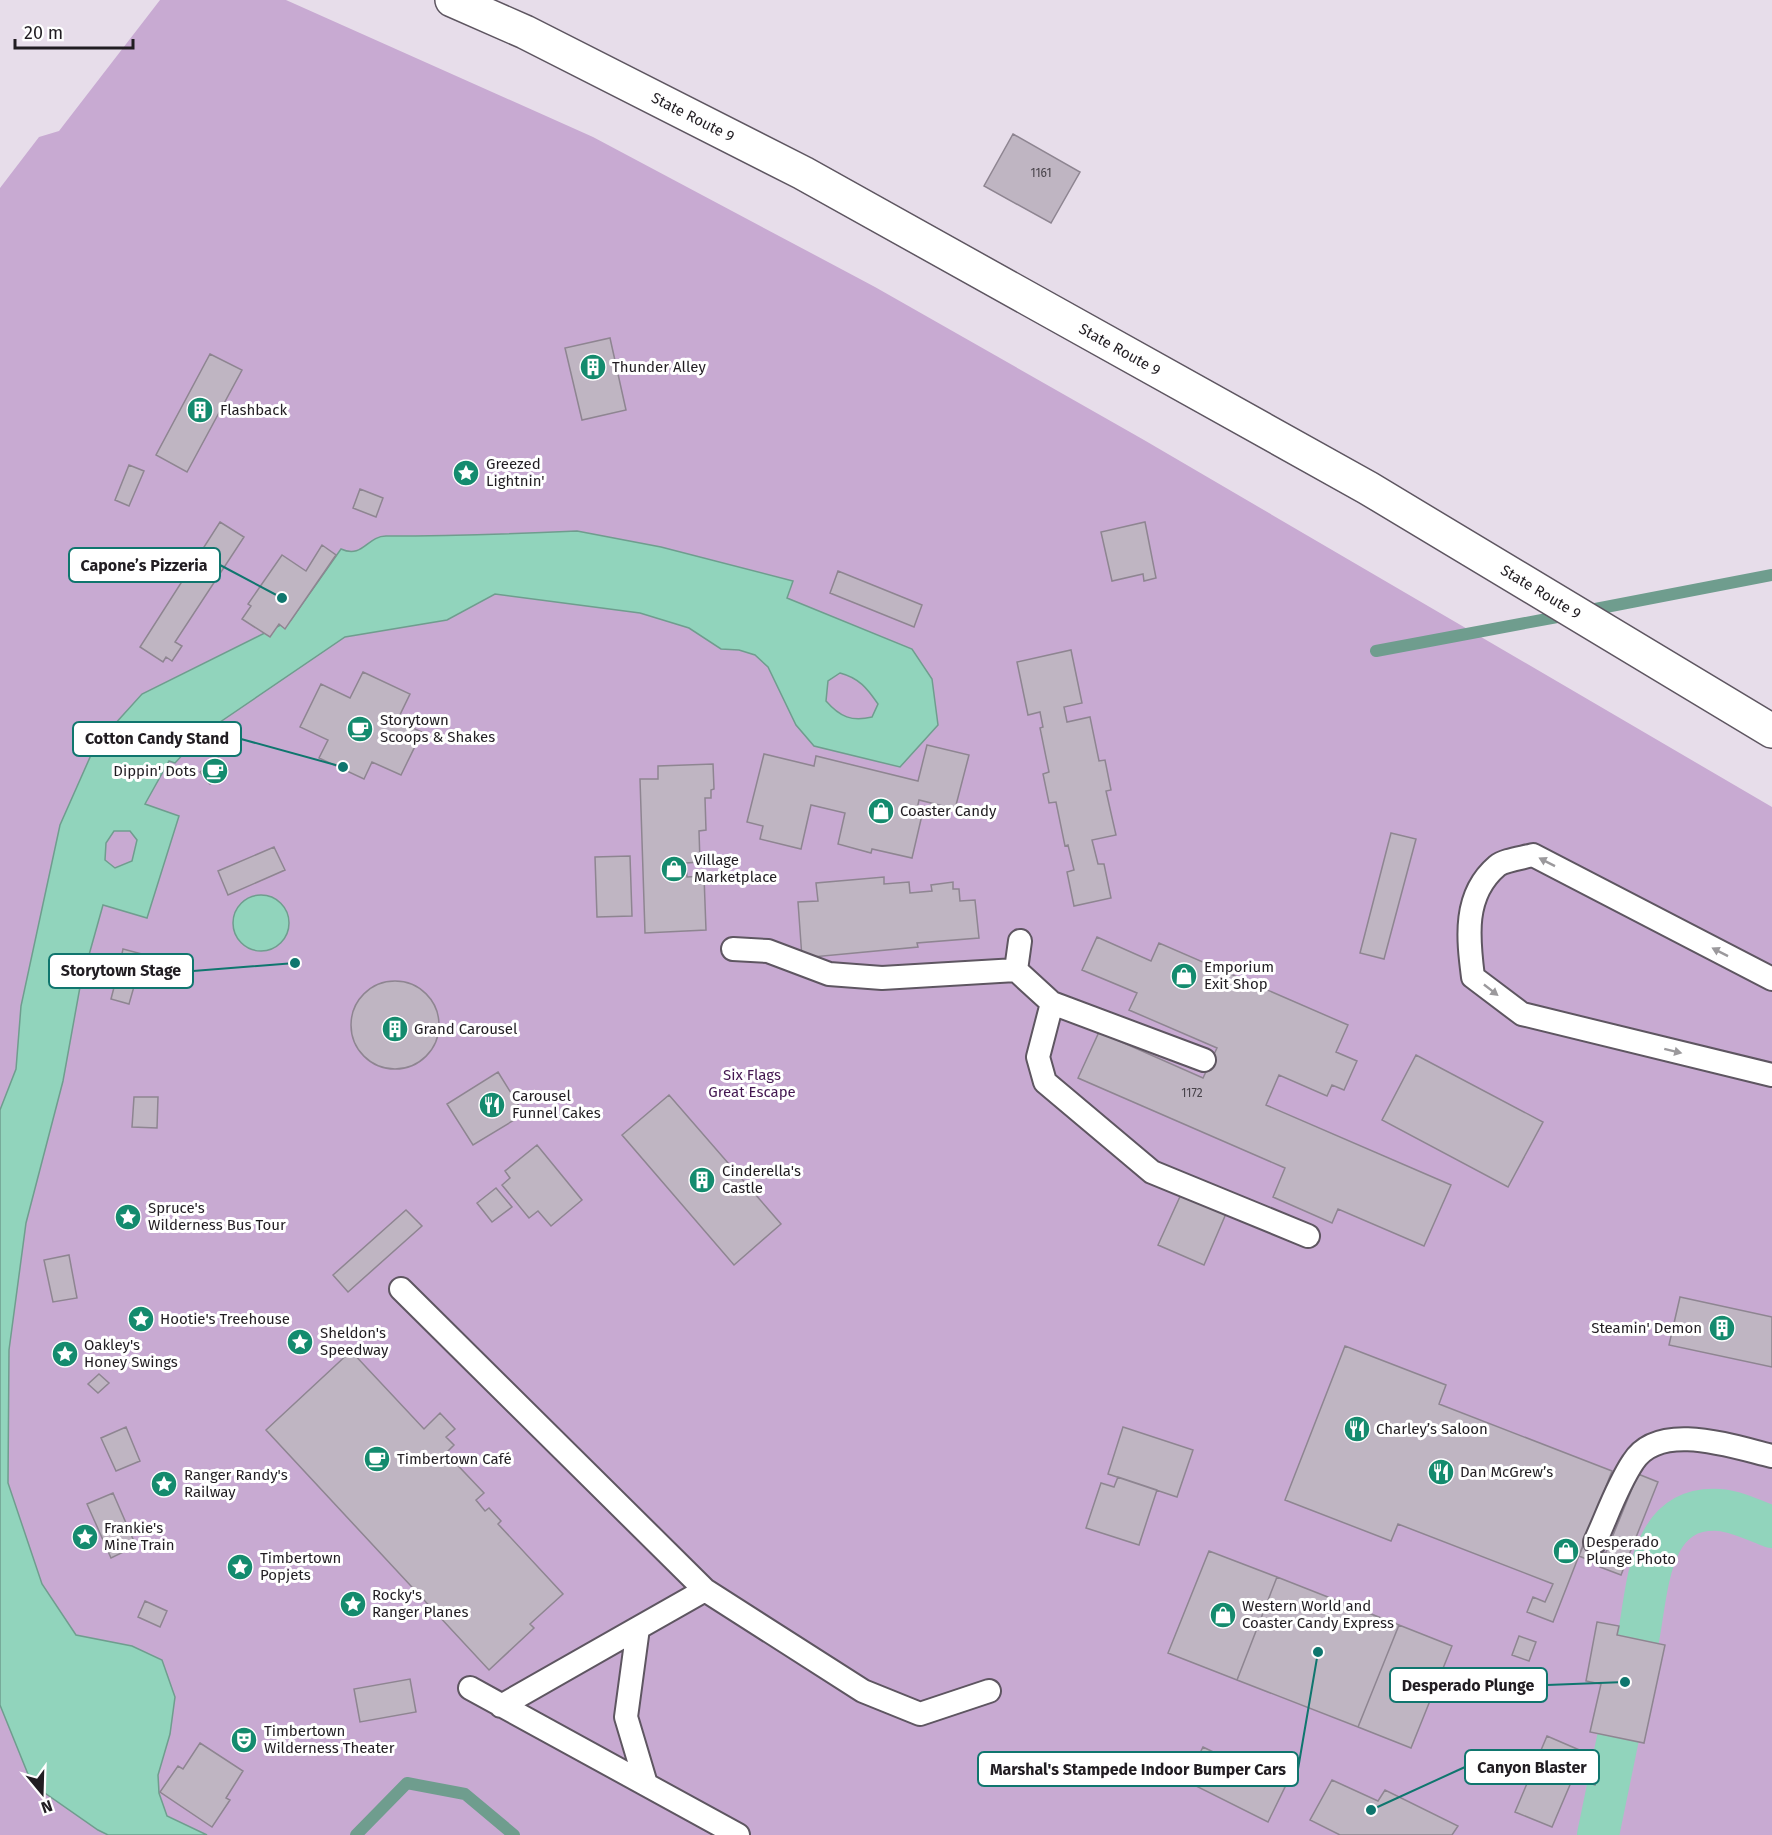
<svg xmlns="http://www.w3.org/2000/svg" width="1772" height="1835" viewBox="0 0 1772 1835" font-family="'Fira Sans',sans-serif">
	<rect width="100%" height="100%" fill="#e7ddea"/>
	<!-- green -->
	<path fill="#c8aad2" d="M 160,0 L 286,0 L 593,137 L 875,287 L 1144,440 L 1772,807 L 1772,1835 L 0,1835 L 0,188 L 39,137 L 59,131 Z"/>
	<!-- water -->
	<path fill="#91d4bc" stroke="#6f9d8e" stroke-width="1.5" fill-rule="evenodd" d="M 577,531 L 661,547 L 793,581 L 787,598 L 912,649 L 932,679 L 938,725 L 900,767 L 814,746 L 796,725 L 768,667 L 755,655 L 739,650 L 721,649 L 689,628 L 640,613 L 495,594 L 447,620 L 345,637 L 201,735 L 175,763 L 169,761 L 145,804 L 179,816 L 147,918 L 103,905 L 80,987 L 63,1081 L 26,1223 L 9,1350 L 8,1483 L 42,1584 L 76,1635 L 132,1646 L 162,1660 L 175,1697 L 170,1734 L 158,1775 L 159,1793 L 167,1816 L 207,1835 L 108,1835 L 98,1830 L 32,1784 L 0,1705 L 0,1110 L 16,1069 L 21,1006 L 60,825 L 95,746 L 142,694 L 291,620 L 341,549 C 363,559 367,536 386,536 C 450,536 513,534 577,531 ZM 840,673 C 859,678 867,688 878,704 L 872,717 C 852,722 840,717 826,701 L 828,681 ZM 114,831 L 130,831 L 137,840 L 132,861 L 115,868 L 105,860 L 106,843 Z
		M233 923a28 28 0 1 1 56 0a28 28 0 1 1-56 0Z"/>
	<g fill="none" stroke-linecap="round" stroke-linejoin="round">
		<!-- stream -->
		<path stroke="#6f9d8e" stroke-width="12" d="M 1585,611 L 1772,575
			M 1376,651 L 1568,615
			M 356,1835 L 407,1783 L 465,1794 L 514,1835"/>
		<!-- canal -->
		<path stroke="#91d4bc" stroke-width="42" d="M 1638,1640 C 1648,1588 1648,1506 1719,1510 C 1736,1511 1756,1521 1772,1527
			M 1598,1835 L 1618,1738"/>
	</g>
	<!-- building -->
	<path fill="#bfb5c2" stroke="#8e8591" stroke-width="1.5" d="M 1013,134 L 1080,172 L 1051,223 L 984,186 Z
		M 610,338 L 626,410 L 582,420 L 565,348 Z
		M 210,354 L 242,370 L 187,472 L 156,455 Z
		M 129,465 L 144,471 L 129,506 L 115,500 Z
		M 360,489 L 383,498 L 376,517 L 353,508 Z
		M 220,522 L 244,537 L 175,642 L 182,646 L 172,661 L 166,657 L 163,662 L 140,647 Z
		M 1145,522 L 1156,578 L 1144,581 L 1143,574 L 1112,581 L 1101,532 Z
		M 322,545 L 336,555 L 285,629 L 279,624 L 270,637 L 242,619 L 251,606 L 248,604 L 282,555 L 306,571 Z
		M 838,571 L 922,605 L 914,627 L 830,593 Z
		M 1071,650 L 1082,703 L 1064,707 L 1067,722 L 1090,717 L 1099,761 L 1105,760 L 1111,790 L 1106,791 L 1116,835 L 1092,840 L 1098,864 L 1104,864 L 1111,898 L 1074,906 L 1067,872 L 1074,870 L 1068,845 L 1065,846 L 1056,802 L 1049,803 L 1043,774 L 1049,772 L 1040,728 L 1043,727 L 1040,712 L 1028,715 L 1017,662 Z
		M 363,672 L 410,694 L 397,721 L 422,732 L 401,775 L 372,762 L 364,779 L 319,758 L 328,740 L 300,727 L 321,684 L 350,698 Z
		M 927,745 L 969,755 L 955,809 L 919,800 L 916,814 L 922,815 L 912,858 L 872,849 L 871,853 L 838,844 L 845,813 L 811,805 L 801,849 L 760,839 L 763,826 L 747,822 L 764,754 L 814,766 L 816,756 L 918,781 Z
		M 218,758 L 228,770 L 210,784 L 200,772 Z
		M 713,764 L 714,789 L 711,790 L 711,798 L 705,798 L 706,830 L 699,831 L 700,862 L 686,863 L 687,877 L 704,876 L 706,930 L 645,933 L 640,779 L 658,779 L 658,766 Z
		M 1391,833 L 1416,839 L 1384,959 L 1360,953 Z
		M 274,847 L 285,870 L 228,895 L 218,871 Z
		M 630,856 L 632,916 L 597,917 L 595,857 Z
		M 884,877 L 884,884 L 909,882 L 910,893 L 932,891 L 931,885 L 953,882 L 953,889 L 959,889 L 960,901 L 975,900 L 979,938 L 917,943 L 918,947 L 802,958 L 798,902 L 818,901 L 816,883 Z
		M 1097,937 L 1151,961 L 1159,943 L 1348,1025 L 1336,1052 L 1357,1061 L 1344,1090 L 1332,1085 L 1327,1096 L 1279,1075 L 1266,1105 L 1451,1185 L 1424,1246 L 1338,1209 L 1332,1223 L 1273,1197 L 1285,1168 L 1078,1078 L 1099,1032 L 1203,1078 L 1217,1048 L 1129,1010 L 1137,993 L 1082,970 Z
		M 123,949 L 142,954 L 137,976 L 118,972 Z
		M 118,972 L 137,976 L 129,1004 L 111,999 Z
		M351 1025a44 44 0 1 1 88 0a44 44 0 1 1-88 0Z
		M 1416,1055 L 1543,1122 L 1508,1187 L 1382,1120 Z
		M 498,1072 L 524,1114 L 473,1145 L 447,1104 Z
		M 669,1095 L 781,1224 L 734,1265 L 622,1135 Z
		M 134,1097 L 158,1097 L 157,1128 L 132,1127 Z
		M 537,1145 L 582,1200 L 551,1226 L 538,1211 L 529,1218 L 502,1185 L 510,1178 L 505,1171 Z
		M 496,1188 L 512,1207 L 492,1222 L 477,1203 Z
		M 1183,1190 L 1228,1209 L 1204,1265 L 1158,1245 Z
		M 406,1210 L 422,1226 L 348,1292 L 333,1275 Z
		M 69,1255 L 77,1298 L 53,1302 L 44,1260 Z
		M 1680,1297 L 1772,1317 L 1772,1367 L 1669,1345 Z
		M 1345,1346 L 1446,1385 L 1439,1404 L 1612,1471 L 1553,1622 L 1527,1612 L 1533,1597 L 1545,1602 L 1553,1584 L 1398,1524 L 1391,1541 L 1285,1500 Z
		M 351,1351 L 424,1429 L 440,1413 L 455,1429 L 446,1437 L 454,1445 L 446,1453 L 484,1493 L 476,1500 L 485,1511 L 489,1508 L 501,1521 L 498,1524 L 563,1594 L 530,1624 L 534,1628 L 489,1670 L 266,1430 Z
		M 99,1374 L 109,1383 L 98,1393 L 88,1384 Z
		M 126,1427 L 140,1461 L 116,1471 L 101,1438 Z
		M 1123,1427 L 1193,1450 L 1177,1497 L 1108,1474 Z
		M 1638,1474 L 1658,1482 L 1621,1575 L 1600,1567 Z
		M 1118,1477 L 1157,1490 L 1139,1545 L 1086,1528 L 1101,1483 L 1114,1487 Z
		M 113,1493 L 136,1546 L 111,1558 L 87,1504 Z
		M 1584,1544 L 1606,1553 L 1601,1565 L 1579,1556 Z
		M 1209,1551 L 1277,1577 L 1237,1680 L 1168,1653 Z
		M 1277,1577 L 1399,1625 L 1358,1727 L 1237,1680 Z
		M 145,1601 L 167,1611 L 160,1627 L 138,1617 Z
		M 1597,1622 L 1619,1626 L 1617,1635 L 1665,1645 L 1644,1743 L 1590,1732 L 1601,1684 L 1586,1681 Z
		M 1399,1625 L 1452,1646 L 1411,1748 L 1358,1727 Z
		M 1519,1636 L 1536,1642 L 1529,1661 L 1512,1655 Z
		M 410,1679 L 416,1712 L 360,1722 L 354,1689 Z
		M 1547,1736 L 1584,1752 L 1552,1827 L 1515,1812 Z
		M 200,1743 L 243,1771 L 226,1798 L 230,1800 L 212,1827 L 160,1792 L 178,1766 L 183,1769 Z
		M 1203,1747 L 1285,1787 L 1268,1822 L 1186,1781 Z
		M 1586,1767 L 1599,1771 L 1595,1785 L 1582,1780 Z
		M 1332,1780 L 1378,1801 L 1385,1790 L 1458,1826 L 1452,1835 L 1340,1835 L 1310,1820 Z"/>
	<g fill="none" stroke-linecap="round" stroke-linejoin="round">
		<defs>
			<path id="service" d="M 733,949 L 768,951 L 829,974 L 882,978 L 1016,970 L 1052,1003 L 1038,1057 L 1045,1082 L 1152,1172 L 1308,1236
				M 1016,970 L 1020,941
				M 1772,979 L 1533,855 C 1522,858 1504,860 1497,866 C 1463,895 1468,938 1473,977 L 1522,1014 L 1772,1075
				M 1052,1003 L 1204,1060
				M 401,1289 L 705,1590
				M 1595,1542 C 1607,1516 1617,1486 1633,1462 C 1659,1420 1734,1447 1772,1456
				M 638,1628 L 705,1590 L 863,1691 L 920,1714 L 989,1691
				M 470,1688 L 738,1835
				M 501,1706 L 638,1628 L 626,1717 L 646,1784"/>
			<g id="primary">
				<path id="s1" d="M 452,0 L 525,32 L 803,173 L 1368,488 L 1772,731"/>
			</g>
		</defs>
		<!-- service casing -->
		<use href="#service" stroke="#5e5661" stroke-width="26"/>
		<!-- primary casing -->
		<use href="#primary" stroke="#5e5661" stroke-width="36"/>
		<!-- service -->
		<use href="#service" stroke="#fff" stroke-width="22"/>
		<!-- primary -->
		<use href="#primary" stroke="#fff" stroke-width="33"/>
	</g>
	<!-- one-way arrows -->
	<defs><path id="oneway-solid" d="M-6-.8H1V-3.2L6.5 0L1 3.2V.8H-6Z" transform="scale(1.5)"/></defs>
	<g fill="#9b999c">
		<use href="#oneway-solid" transform="translate(1547 862) rotate(-153)"/>
		<use href="#oneway-solid" transform="translate(1720 952) rotate(-153)"/>
		<use href="#oneway-solid" transform="translate(1491 990) rotate(38)"/>
		<use href="#oneway-solid" transform="translate(1673 1051) rotate(14)"/>
	</g>
	<!-- icons -->
	<defs>
		<symbol id="building-disc" viewBox="-11 -11 22 22"><circle r="9.5" fill="#148b6e" stroke="#fff"/><path d="M-4-6H4V6H1V3H-1V6H-4ZM-2.5-4.3h1.7v1.8h-1.7ZM.8-4.3h1.7v1.8H.8ZM-2.5-1h1.7V.8h-1.7ZM.8-1h1.7V.8H.8Z" fill="#fff"/></symbol>
		<symbol id="sight-disc" viewBox="-11 -11 22 22"><circle r="9.5" fill="#148b6e" stroke="#fff"/><path d="M0-6L1.8-2.2L6-1.7L2.9 1.2L3.7 5.4L0 3.3L-3.7 5.4L-2.9 1.2L-6-1.7L-1.8-2.2Z" fill="#fff"/></symbol>
		<symbol id="cafe-disc" viewBox="-11 -11 22 22"><circle r="9.5" fill="#148b6e" stroke="#fff"/><path d="M-5.5-4.5H6V0H3Q3 3.5 0 3.5H-2.5Q-5.5 3.5-5.5 0ZM3-3.2v2h1.7v-2ZM-6 4.5H4V6H-6Z" fill="#fff"/></symbol>
		<symbol id="shop-disc" viewBox="-11 -11 22 22"><circle r="9.5" fill="#148b6e" stroke="#fff"/><path d="M-5-2.5h2.3a2.7 3.5 0 0 1 5.4 0H5L5.5 6h-11ZM-1.5-2.5h3a1.5 2.3 0 0 0-3 0Z" fill="#fff"/></symbol>
		<symbol id="restaurant-disc" viewBox="-11 -11 22 22"><circle r="9.5" fill="#148b6e" stroke="#fff"/><path d="M-5-6h1v4h1v-4h1v4h1v-4h1v5L-1.5 .5V6h-2V.5L-5-1ZM5-6V6H3V1.5H1.5Q1.5-4 5-6Z" fill="#fff"/></symbol>
		<symbol id="theatre-disc" viewBox="-11 -11 22 22"><circle r="9.5" fill="#148b6e" stroke="#fff"/><path d="M-5-5.5Q0-4 5-5.5V0Q5 5 0 6Q-5 5-5 0ZM-3.3-2.5H-1v1.5H-3.3ZM1-2.5H3.3v1.5H1ZM-2.8 1Q0 5.5 2.8 1Z" fill="#fff"/></symbol>
	</defs>
	<g fill-rule="evenodd">
		<use href="#building-disc" x="578" y="352" width="30" height="30"/>
		<use href="#building-disc" x="185" y="395" width="30" height="30"/>
		<use href="#sight-disc" x="451" y="458" width="30" height="30"/>
		<use href="#cafe-disc" x="345" y="714" width="30" height="30"/>
		<use href="#cafe-disc" x="200" y="756" width="30" height="30"/>
		<use href="#shop-disc" x="866" y="796" width="30" height="30"/>
		<use href="#shop-disc" x="659" y="854" width="30" height="30"/>
		<use href="#shop-disc" x="1169" y="961" width="30" height="30"/>
		<use href="#building-disc" x="380" y="1014" width="30" height="30"/>
		<use href="#restaurant-disc" x="477" y="1090" width="30" height="30"/>
		<use href="#building-disc" x="687" y="1165" width="30" height="30"/>
		<use href="#sight-disc" x="113" y="1202" width="30" height="30"/>
		<use href="#sight-disc" x="126" y="1304" width="30" height="30"/>
		<use href="#building-disc" x="1707" y="1313" width="30" height="30"/>
		<use href="#sight-disc" x="285" y="1327" width="30" height="30"/>
		<use href="#sight-disc" x="50" y="1339" width="30" height="30"/>
		<use href="#restaurant-disc" x="1342" y="1414" width="30" height="30"/>
		<use href="#cafe-disc" x="362" y="1444" width="30" height="30"/>
		<use href="#restaurant-disc" x="1426" y="1457" width="30" height="30"/>
		<use href="#sight-disc" x="149" y="1469" width="30" height="30"/>
		<use href="#sight-disc" x="70" y="1522" width="30" height="30"/>
		<use href="#shop-disc" x="1551" y="1536" width="30" height="30"/>
		<use href="#sight-disc" x="225" y="1552" width="30" height="30"/>
		<use href="#sight-disc" x="338" y="1589" width="30" height="30"/>
		<use href="#shop-disc" x="1208" y="1600" width="30" height="30"/>
		<use href="#theatre-disc" x="229" y="1725" width="30" height="30"/>
	</g>
	<g text-anchor="middle" stroke-width="6" stroke-linejoin="round" paint-order="stroke">
		<!-- number labels -->
		<g font-size="12" fill="#48434a">
			<text x="1041" y="177">1161</text>
			<text x="1192" y="1097">1172</text>
		</g>
		<!-- street labels -->
		<g font-size="15" fill="#211d22" stroke="#fff">
			<text dy="5" stroke="none"><textPath href="#s1" startOffset="268">State Route 9</textPath></text>
			<text dy="5" stroke="none"><textPath href="#s1" startOffset="754">State Route 9</textPath></text>
			<text dy="5" stroke="none"><textPath href="#s1" startOffset="1240">State Route 9</textPath></text>
		</g>
		<!-- poi labels -->
		<g font-size="15" fill="#211d22" stroke="#fff" text-anchor="start">
			<text x="612" y="372">Thunder Alley</text>
			<text x="220" y="415">Flashback</text>
			<text x="486" y="469">Greezed<tspan x="486" dy="17">Lightnin'</tspan></text>
			<text x="380" y="725">Storytown<tspan x="380" dy="17">Scoops &amp; Shakes</tspan></text>
			<text x="196" y="776" text-anchor="end">Dippin' Dots</text>
			<text x="900" y="816">Coaster Candy</text>
			<text x="694" y="865">Village<tspan x="694" dy="17">Marketplace</tspan></text>
			<text x="1204" y="972">Emporium<tspan x="1204" dy="17">Exit Shop</tspan></text>
			<text x="414" y="1034">Grand Carousel</text>
			<text x="512" y="1101">Carousel<tspan x="512" dy="17">Funnel Cakes</tspan></text>
			<text x="722" y="1176">Cinderella's<tspan x="722" dy="17">Castle</tspan></text>
			<text x="148" y="1213">Spruce's<tspan x="148" dy="17">Wilderness Bus Tour</tspan></text>
			<text x="160" y="1324">Hootie's Treehouse</text>
			<text x="1702" y="1333" text-anchor="end">Steamin' Demon</text>
			<text x="320" y="1338">Sheldon's<tspan x="320" dy="17">Speedway</tspan></text>
			<text x="84" y="1350">Oakley's<tspan x="84" dy="17">Honey Swings</tspan></text>
			<text x="1376" y="1434">Charley’s Saloon</text>
			<text x="397" y="1464">Timbertown Café</text>
			<text x="1460" y="1477">Dan McGrew’s</text>
			<text x="184" y="1480">Ranger Randy's<tspan x="184" dy="17">Railway</tspan></text>
			<text x="104" y="1533">Frankie's<tspan x="104" dy="17">Mine Train</tspan></text>
			<text x="1586" y="1547">Desperado<tspan x="1586" dy="17">Plunge Photo</tspan></text>
			<text x="260" y="1563">Timbertown<tspan x="260" dy="17">Popjets</tspan></text>
			<text x="372" y="1600">Rocky's<tspan x="372" dy="17">Ranger Planes</tspan></text>
			<text x="1242" y="1611">Western World and<tspan x="1242" dy="17">Coaster Candy Express</tspan></text>
			<text x="264" y="1736">Timbertown<tspan x="264" dy="17">Wilderness Theater</tspan></text>
		</g>
		<!-- park labels -->
		<g font-size="15" fill="#441851" stroke="#fff">
			<text x="752" y="1080">Six Flags<tspan x="752" dy="17">Great Escape</tspan></text>
		</g>
	</g>
	<!-- callouts -->
	<path fill="none" stroke="#0f766e" stroke-width="2" d="M282 598L220 565M343 767L241 739M295 963L193 971M1625 1682L1547 1685M1371 1810L1465 1767M1318 1652L1298 1769"/>
	<g fill="#0f766e" stroke="#fff" stroke-width="2">
		<circle cx="282" cy="598" r="6"/>
		<circle cx="343" cy="767" r="6"/>
		<circle cx="295" cy="963" r="6"/>
		<circle cx="1625" cy="1682" r="6"/>
		<circle cx="1371" cy="1810" r="6"/>
		<circle cx="1318" cy="1652" r="6"/>
	</g>
	<g fill="#fff" stroke="#0f766e" stroke-width="2">
		<rect x="69" y="548" width="151" height="34" rx="6"/>
		<rect x="73" y="722" width="168" height="34" rx="6"/>
		<rect x="49" y="954" width="144" height="34" rx="6"/>
		<rect x="1390" y="1668" width="157" height="34" rx="6"/>
		<rect x="1465" y="1750" width="134" height="34" rx="6"/>
		<rect x="978" y="1752" width="320" height="34" rx="6"/>
	</g>
	<g font-size="16" text-anchor="middle" font-weight="bold" fill="#211d22">
		<text x="144" y="571">Capone’s Pizzeria</text>
		<text x="157" y="744">Cotton Candy Stand</text>
		<text x="121" y="976">Storytown Stage</text>
		<text x="1468" y="1691">Desperado Plunge</text>
		<text x="1532" y="1773">Canyon Blaster</text>
		<text x="1138" y="1775">Marshal's Stampede Indoor Bumper Cars</text>
	</g>
	<!-- north arrow -->
	<g transform="translate(42 1793) rotate(161)" stroke="#ffffff" stroke-width="4.5" paint-order="stroke">
	<path d="M0-4.5L10 22L0 15L-10 22Z" fill="#211d22"/>
	<text y="-9" font-size="16" font-weight="bold" text-anchor="middle" fill="#211d22">N</text>
	</g>
	<!-- scale -->
	<path d="M15 39v9h118v-9" fill="none" stroke="#211d22" stroke-width="3"/>
	<text x="24" y="39" font-size="18" fill="#211d22" stroke="#ffffff" stroke-width="4.5" paint-order="stroke">20 m</text>
</svg>
